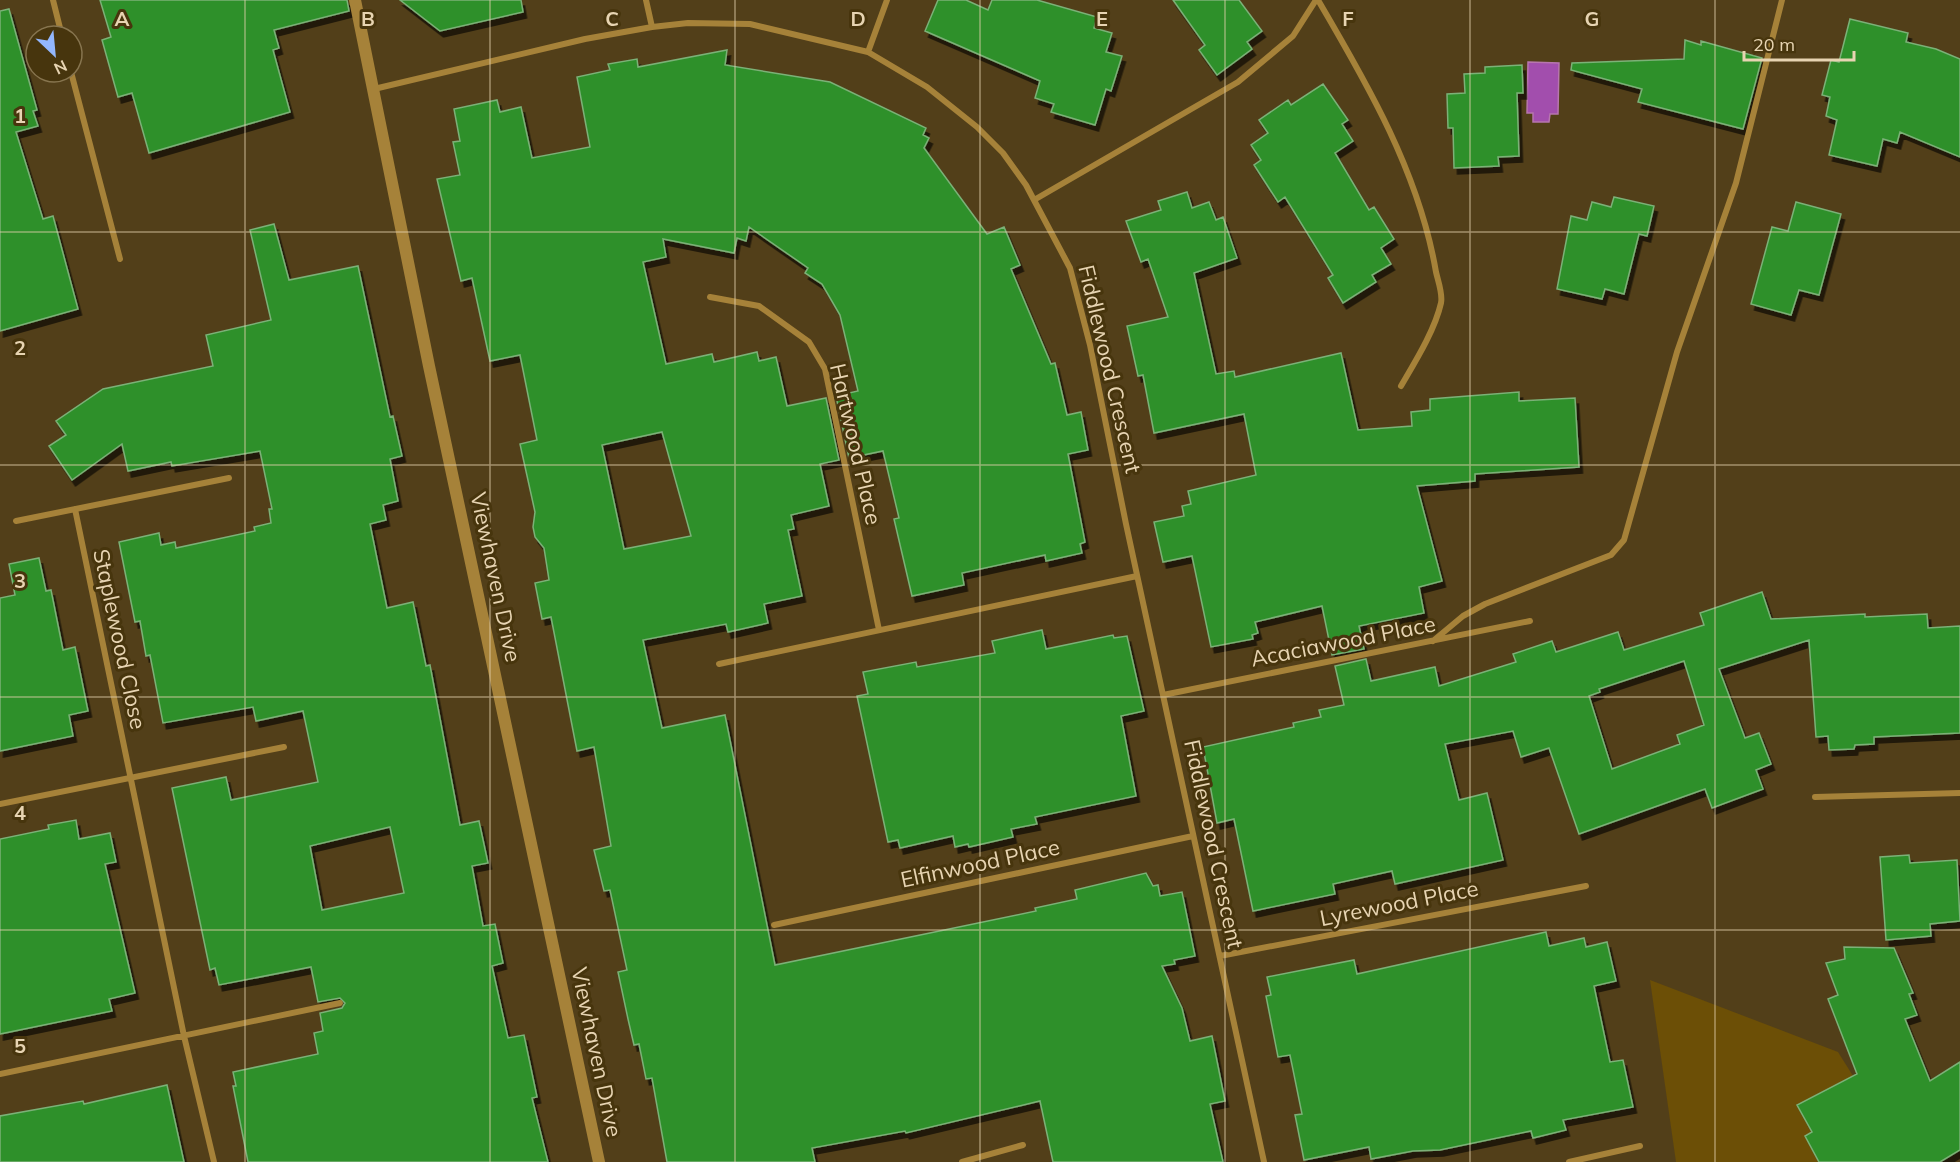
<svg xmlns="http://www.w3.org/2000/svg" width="1960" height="1162" viewBox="0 0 1960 1162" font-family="Mulish,sans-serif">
	<defs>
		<filter id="shadow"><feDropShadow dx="3.5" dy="6" stdDeviation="0" flood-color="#0009"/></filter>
	</defs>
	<rect width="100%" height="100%" fill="#523f19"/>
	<!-- green -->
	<path fill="#6c4f06" d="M 1650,980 L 1838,1052 L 1907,1162 L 1676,1162 Z"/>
	<!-- water -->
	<path fill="#a24ead" stroke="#b776ae" stroke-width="1.5" d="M 1528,62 L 1559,63 L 1558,114 L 1550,114 L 1549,122 L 1533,122 L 1533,113 L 1527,113 Z"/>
	<!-- building -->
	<path fill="#2d902c" stroke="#7bb177" stroke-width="1.5" fill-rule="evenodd" filter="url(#shadow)" d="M 100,0 L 347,0 L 349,11 L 274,30 L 279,48 L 273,50 L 290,112 L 149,153 L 132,93 L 118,97 L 102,40 L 111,37 Z
		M 400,0 L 521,0 L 523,12 L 440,31 Z
		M 938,0 L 966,0 L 988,10 L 992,0 L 1037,0 L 1097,17 L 1094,28 L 1112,33 L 1106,52 L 1122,56 L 1111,91 L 1106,89 L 1095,125 L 1051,112 L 1054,104 L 1035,98 L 1040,81 L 925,31 Z
		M 1173,0 L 1239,0 L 1262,31 L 1247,42 L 1252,49 L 1217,75 L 1199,50 L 1205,45 Z
		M 9,9 L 37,110 L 33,111 L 38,126 L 16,132 L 43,219 L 53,216 L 78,309 L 0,331 L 0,11 Z
		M 1850,19 L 1908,33 L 1906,42 L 1936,49 L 1960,59 L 1960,157 L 1900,132 L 1897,143 L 1883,139 L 1877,166 L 1829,155 L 1837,120 L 1826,116 L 1830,97 L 1822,95 L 1831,60 L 1839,62 Z
		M 1685,40 L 1701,45 L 1701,41 L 1762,58 L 1743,129 L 1638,102 L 1642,89 L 1571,70 L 1572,63 L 1684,59 Z
		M 727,50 L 725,65 L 830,82 L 926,128 L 923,135 L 929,138 L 924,148 L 987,234 L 1004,227 L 1020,265 L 1011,269 L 1051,364 L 1055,363 L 1067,415 L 1081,412 L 1088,450 L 1068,454 L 1085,542 L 1080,544 L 1082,553 L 1046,561 L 1045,555 L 962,573 L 964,585 L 912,596 L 894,519 L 899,518 L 883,451 L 849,458 L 836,396 L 858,391 L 840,315 L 822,284 L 805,273 L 808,268 L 749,227 L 746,241 L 737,238 L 734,253 L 663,239 L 666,257 L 643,262 L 666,364 L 712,354 L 714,362 L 757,352 L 759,361 L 776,357 L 787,406 L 826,398 L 839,460 L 820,464 L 829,506 L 791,515 L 794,529 L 788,530 L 802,596 L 764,604 L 768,623 L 728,632 L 726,624 L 643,640 L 662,728 L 725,715 L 775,965 L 1036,911 L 1035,908 L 1077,899 L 1075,890 L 1146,873 L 1153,886 L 1158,885 L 1160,896 L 1182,892 L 1195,956 L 1174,960 L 1175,964 L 1162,966 L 1182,1008 L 1190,1041 L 1212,1036 L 1225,1101 L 1210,1104 L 1223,1162 L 1053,1162 L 1040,1101 L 906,1133 L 905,1131 L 812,1148 L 815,1162 L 667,1162 L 652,1078 L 646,1079 L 639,1044 L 634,1045 L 628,1019 L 618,972 L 627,970 L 610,890 L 604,891 L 594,850 L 611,846 L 594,747 L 577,751 L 551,617 L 542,619 L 535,583 L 549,580 L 544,548 L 535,537 L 533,527 L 535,512 L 520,444 L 537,440 L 520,355 L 490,361 L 472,278 L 461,281 L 437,179 L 460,175 L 453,142 L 460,141 L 454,109 L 497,100 L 500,112 L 521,107 L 532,158 L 590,147 L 577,77 L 610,70 L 608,64 L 637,59 L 638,67 ZM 662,432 L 691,536 L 624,549 L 602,445 Z
		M 1522,65 L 1523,93 L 1517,93 L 1519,156 L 1498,157 L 1499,166 L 1454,168 L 1453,128 L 1448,128 L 1447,94 L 1465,93 L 1464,74 L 1485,73 L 1485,67 Z
		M 1323,84 L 1348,120 L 1342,124 L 1353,141 L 1335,153 L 1369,210 L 1374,207 L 1394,239 L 1381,248 L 1391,264 L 1372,275 L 1376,282 L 1343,303 L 1328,278 L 1333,275 L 1285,197 L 1278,202 L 1254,165 L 1261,160 L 1251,145 L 1268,133 L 1259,120 L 1288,100 L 1291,105 Z
		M 1187,192 L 1192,208 L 1209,202 L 1216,220 L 1223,217 L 1237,258 L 1194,273 L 1216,374 L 1234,371 L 1235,377 L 1341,353 L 1358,430 L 1412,426 L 1411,412 L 1430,410 L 1430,399 L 1519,392 L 1519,401 L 1575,398 L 1579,467 L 1475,474 L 1475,481 L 1417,486 L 1442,581 L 1419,587 L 1424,613 L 1359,626 L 1364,649 L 1332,655 L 1322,606 L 1255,622 L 1258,633 L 1252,635 L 1253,639 L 1211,647 L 1192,556 L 1163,562 L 1154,522 L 1184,516 L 1182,506 L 1191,504 L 1188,491 L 1256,475 L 1244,414 L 1154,433 L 1143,375 L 1138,376 L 1127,326 L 1168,317 L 1148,259 L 1141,262 L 1126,221 L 1161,210 L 1158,201 Z
		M 1614,197 L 1654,206 L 1647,236 L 1639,234 L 1624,294 L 1605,289 L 1602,299 L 1557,289 L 1571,216 L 1587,220 L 1592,202 L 1611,207 Z
		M 1796,202 L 1841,214 L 1819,295 L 1799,290 L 1791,315 L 1751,304 L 1772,227 L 1788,231 Z
		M 274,224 L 289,280 L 358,266 L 390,417 L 393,416 L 402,456 L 390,459 L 398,501 L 383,505 L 386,520 L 370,524 L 387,608 L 413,602 L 426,666 L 430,665 L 460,825 L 479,821 L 488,863 L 472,866 L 483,926 L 495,924 L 503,963 L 492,966 L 508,1038 L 524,1035 L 537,1097 L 532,1098 L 548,1162 L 248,1162 L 233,1086 L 236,1086 L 233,1072 L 318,1054 L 314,1033 L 323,1031 L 320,1013 L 342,1008 L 345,1003 L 340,998 L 318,1002 L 311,967 L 219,985 L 215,968 L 210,970 L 172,788 L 226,777 L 231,800 L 318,782 L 303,711 L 256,721 L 253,707 L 163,723 L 150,655 L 146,656 L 140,621 L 135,622 L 119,542 L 159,533 L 161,545 L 175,542 L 176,548 L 255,531 L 254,527 L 271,523 L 269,509 L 272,509 L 260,451 L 172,466 L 171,462 L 128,471 L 122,444 L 72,480 L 49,446 L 66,435 L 56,421 L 103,389 L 213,366 L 206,335 L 271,320 L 250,230 ZM 390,827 L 404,893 L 322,910 L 310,846 Z
		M 39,558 L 46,591 L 51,590 L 63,650 L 75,647 L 88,711 L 69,715 L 73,736 L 0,751 L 0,598 L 15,595 L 9,564 Z
		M 1762,592 L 1771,619 L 1865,614 L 1865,617 L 1927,614 L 1928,628 L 1960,626 L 1960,733 L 1874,737 L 1874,744 L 1855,745 L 1854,749 L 1829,750 L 1828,736 L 1816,737 L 1809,640 L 1719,669 L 1745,738 L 1759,733 L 1771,764 L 1756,770 L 1763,789 L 1712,808 L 1705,789 L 1579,834 L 1549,748 L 1521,757 L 1513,731 L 1445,744 L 1459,800 L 1487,793 L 1503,860 L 1395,884 L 1392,871 L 1333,884 L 1335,894 L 1253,911 L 1234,819 L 1217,823 L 1203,747 L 1294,727 L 1293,723 L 1321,717 L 1319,710 L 1344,705 L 1335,666 L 1366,659 L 1371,681 L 1435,667 L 1439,686 L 1516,662 L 1513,654 L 1552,641 L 1556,652 L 1618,632 L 1624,650 L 1704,625 L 1700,613 ZM 1684,661 L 1704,725 L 1677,735 L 1680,744 L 1612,769 L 1589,696 L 1600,692 L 1599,689 Z
		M 1042,630 L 1046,649 L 1113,635 L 1114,638 L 1127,636 L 1144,711 L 1121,716 L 1136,796 L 1035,817 L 1037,824 L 1011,829 L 1013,837 L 969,847 L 968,844 L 955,847 L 953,836 L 900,848 L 898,840 L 888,842 L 857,696 L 868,694 L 863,672 L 916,662 L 917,667 L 995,653 L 992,641 Z
		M 76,820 L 79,839 L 110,833 L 116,862 L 105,864 L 135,993 L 109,999 L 112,1011 L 0,1034 L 0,839 L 49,829 L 48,825 Z
		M 1909,855 L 1910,863 L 1957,860 L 1960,921 L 1930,924 L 1931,936 L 1886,940 L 1880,857 Z
		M 1546,932 L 1549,946 L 1584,938 L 1586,947 L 1607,942 L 1616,981 L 1594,986 L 1610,1062 L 1623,1060 L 1633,1107 L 1563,1120 L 1566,1130 L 1533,1138 L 1531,1131 L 1440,1150 L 1413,1151 L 1371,1159 L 1369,1147 L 1304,1160 L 1295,1115 L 1302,1114 L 1290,1055 L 1278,1057 L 1266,996 L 1271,995 L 1267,977 L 1354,960 L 1357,974 Z
		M 1844,947 L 1894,948 L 1913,993 L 1909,994 L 1917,1015 L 1905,1019 L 1930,1081 L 1960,1062 L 1960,1150 L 1940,1162 L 1819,1162 L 1805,1136 L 1812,1132 L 1797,1105 L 1857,1074 L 1828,999 L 1838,995 L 1826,963 L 1845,959 Z
		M 167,1085 L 184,1162 L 0,1162 L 0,1116 L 83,1101 L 84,1104 Z"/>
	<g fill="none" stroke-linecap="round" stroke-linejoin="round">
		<!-- street -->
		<path stroke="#a68239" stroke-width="6" d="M 53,0 L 62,36
			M 646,0 L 652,27
			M 1318,0 C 1368,85 1419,173 1436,272 C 1438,281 1443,294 1441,303 C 1435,330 1415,362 1401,386
			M 868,52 L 887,0
			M 71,72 L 120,259
			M 374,89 L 585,39 L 652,27 L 688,23 L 750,24 L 868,52 L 927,87 L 977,127 L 1003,153 L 1026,185 L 1070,268 L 1090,345 L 1126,524 L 1264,1162
			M 1034,200 L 1238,82 L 1293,36 L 1316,0
			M 710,297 L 759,306 L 809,342 L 825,369 L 879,630
			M 75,509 L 184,1036 L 214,1162
			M 16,521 L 229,478
			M 1433,641 L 1463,616 L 1485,604 L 1611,555 L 1624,540 L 1677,352 L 1736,183 L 1782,0
			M 719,664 L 1137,576
			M 1163,695 L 1530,621
			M 1815,797 L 1960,793
			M 0,804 L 284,747
			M 774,925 L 1193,836
			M 1220,956 L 1586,886
			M 0,1074 L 340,1003
			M 962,1162 L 1023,1145
			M 1569,1162 L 1640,1146"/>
		<!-- secondary -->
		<path stroke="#a68239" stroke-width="12" d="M 355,0 L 429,366 L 599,1162"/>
	</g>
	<!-- grid -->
	<path fill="none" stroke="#e7d4b2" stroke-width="1.5" stroke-opacity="0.55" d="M 245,0 L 245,1162M 490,0 L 490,1162M 735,0 L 735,1162M 980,0 L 980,1162M 1225,0 L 1225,1162M 1470,0 L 1470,1162M 1715,0 L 1715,1162M 0,232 L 1960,232M 0,465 L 1960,465M 0,697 L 1960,697M 0,930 L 1960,930"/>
	<g text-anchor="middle" stroke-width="6" stroke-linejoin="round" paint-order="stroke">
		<!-- street labels -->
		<g font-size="22" fill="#e7d4b2" stroke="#47350d">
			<text transform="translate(1110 369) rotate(77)" y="8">Fiddlewood Crescent</text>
			<text transform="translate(856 444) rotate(77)" y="8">Hartwood Place</text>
			<text transform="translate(496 577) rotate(78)" y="8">Viewhaven Drive</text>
			<text transform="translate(120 639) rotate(78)" y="8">Staplewood Close</text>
			<text transform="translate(1343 641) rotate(-11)" y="8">Acaciawood Place</text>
			<text transform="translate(1214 844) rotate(78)" y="8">Fiddlewood Crescent</text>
			<text transform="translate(980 863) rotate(-12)" y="8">Elfinwood Place</text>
			<text transform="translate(1399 903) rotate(-11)" y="8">Lyrewood Place</text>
			<text transform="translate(597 1052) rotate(78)" y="8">Viewhaven Drive</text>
		</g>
	</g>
	<g font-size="20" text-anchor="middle" font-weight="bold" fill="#e7d4b2" stroke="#47350d" stroke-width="6" stroke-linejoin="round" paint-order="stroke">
		<text x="122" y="26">A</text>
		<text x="368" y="26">B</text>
		<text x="612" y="26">C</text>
		<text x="858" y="26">D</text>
		<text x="1102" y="26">E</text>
		<text x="1348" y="26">F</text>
		<text x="1592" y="26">G</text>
		<text x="20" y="123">1</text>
		<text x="20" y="355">2</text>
		<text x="20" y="588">3</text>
		<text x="20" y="820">4</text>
		<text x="20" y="1053">5</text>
	</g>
	<!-- north arrow -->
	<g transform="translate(54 54) rotate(154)"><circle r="28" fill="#47350d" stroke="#87754f" stroke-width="1.5"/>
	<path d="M0-4.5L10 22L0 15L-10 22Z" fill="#93b7fd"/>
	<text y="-9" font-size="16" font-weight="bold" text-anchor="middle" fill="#e7d4b2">N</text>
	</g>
	<!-- scale -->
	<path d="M1744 51v9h110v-9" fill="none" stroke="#e7d4b2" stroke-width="3"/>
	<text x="1753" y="51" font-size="18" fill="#e7d4b2" stroke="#47350d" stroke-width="4.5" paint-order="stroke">20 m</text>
</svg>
